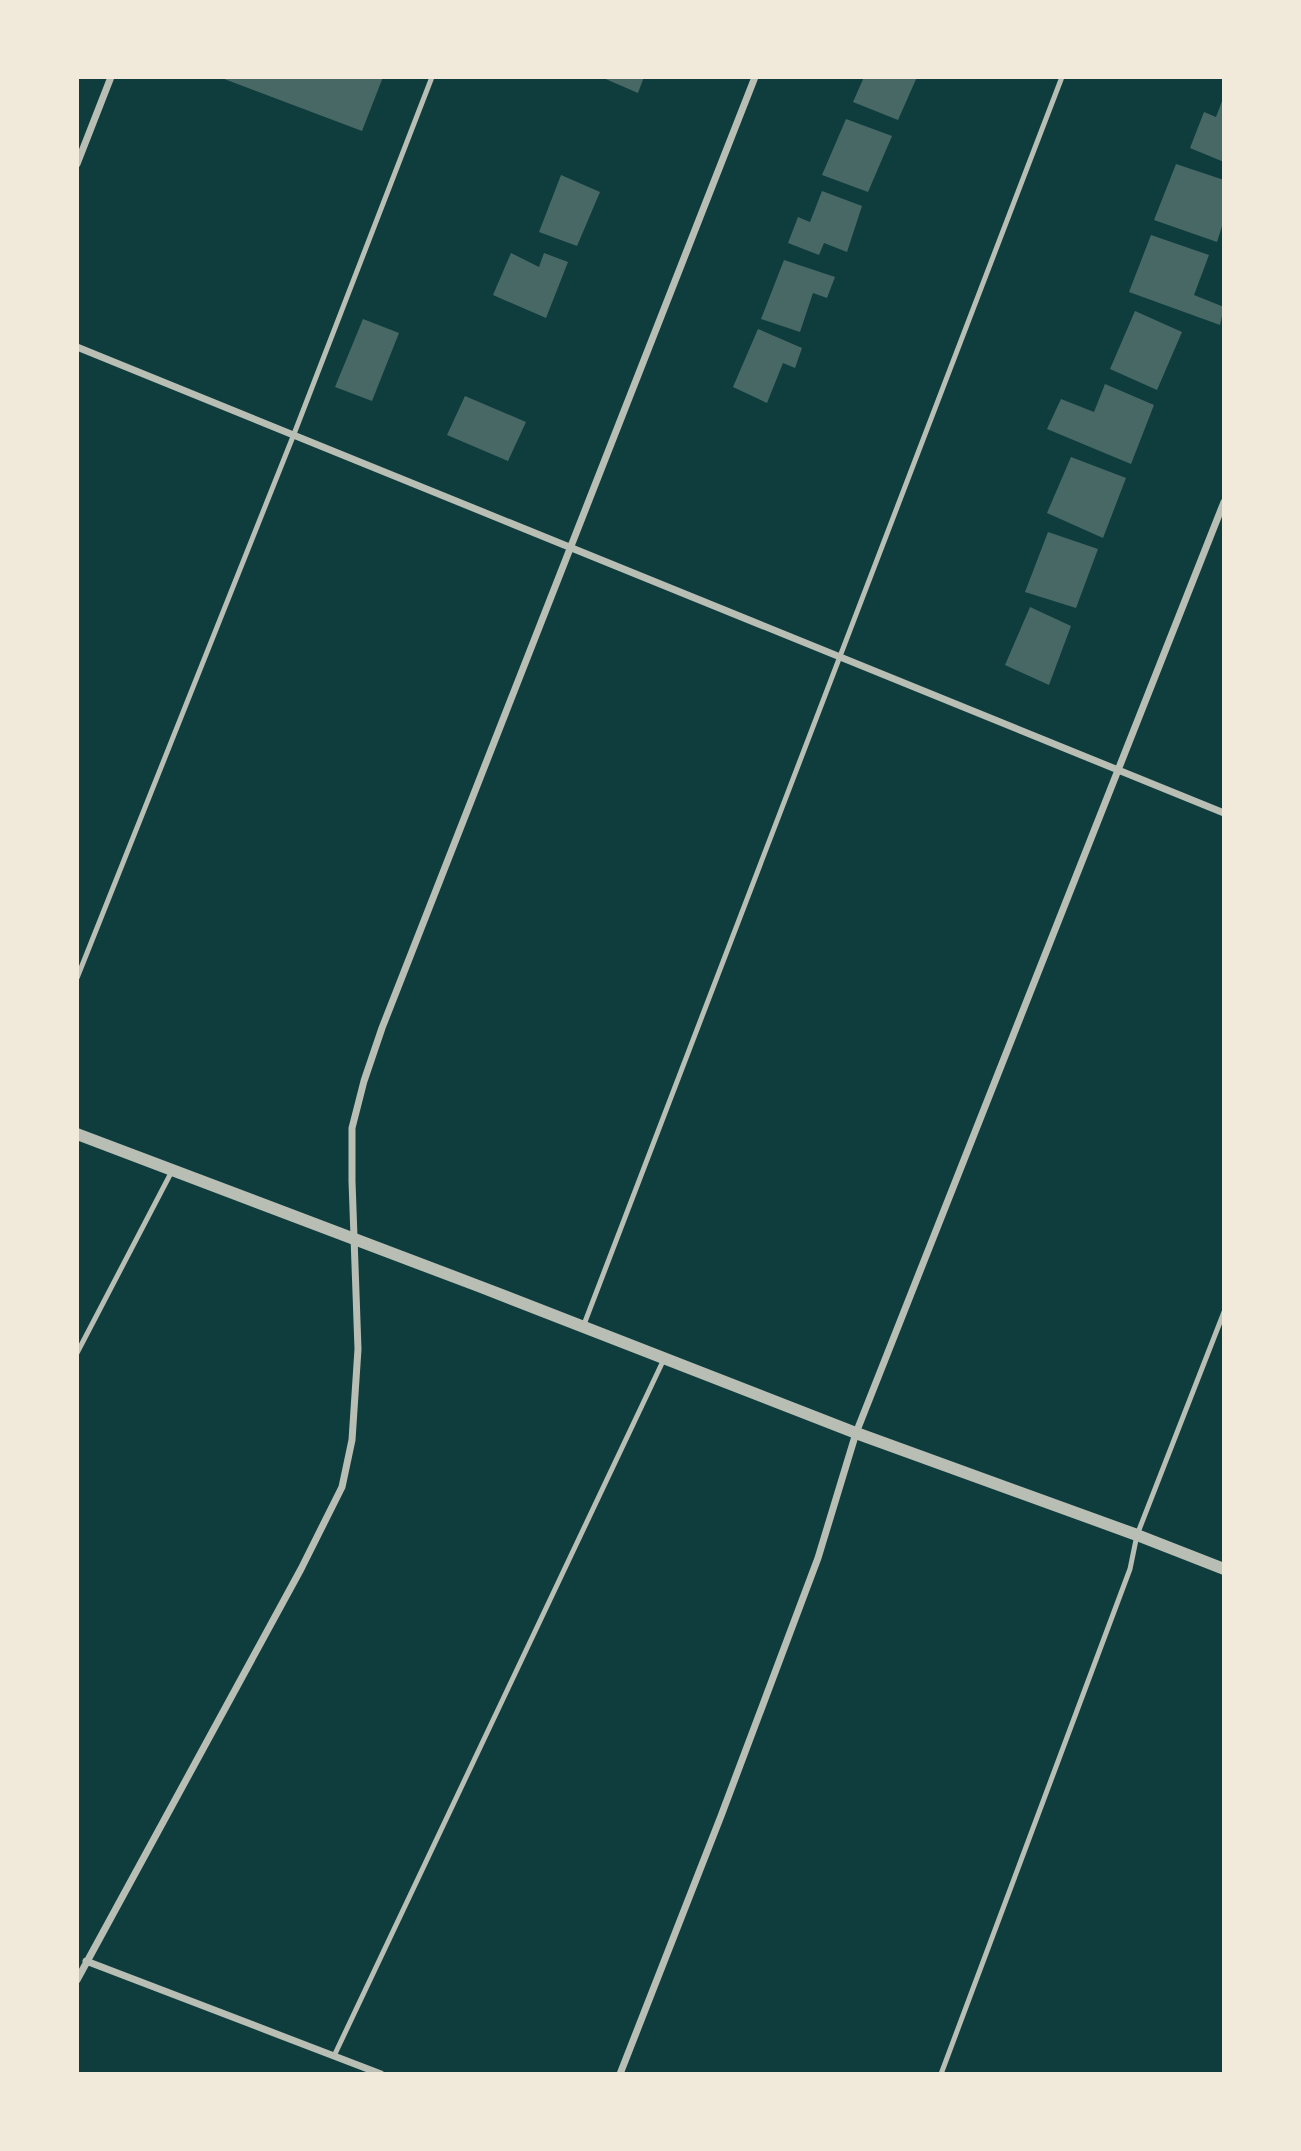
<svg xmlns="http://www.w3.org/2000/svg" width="1301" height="2151" viewBox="0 0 1301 2151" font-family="Bitter,serif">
	<rect width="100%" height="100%" fill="#0f3d3e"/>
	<!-- building -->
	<path fill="#486865" d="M 219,77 L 383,77 L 362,131 Z
		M 601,77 L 644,77 L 638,93 Z
		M 864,77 L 917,77 L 898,120 L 853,102 Z
		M 1224,96 L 1224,162 L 1190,148 L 1204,112 L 1216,117 Z
		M 846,119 L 892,136 L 868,192 L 822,175 Z
		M 1176,164 L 1224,180 L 1224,220 L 1217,242 L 1154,220 Z
		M 561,175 L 600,192 L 577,246 L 539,232 Z
		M 822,191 L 862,206 L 847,252 L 824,243 L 819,255 L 788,243 L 798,217 L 810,222 Z
		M 1151,235 L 1209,255 L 1194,295 L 1224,307 L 1220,325 L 1129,292 Z
		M 511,253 L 539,267 L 544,253 L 568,262 L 546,318 L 493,295 Z
		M 784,260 L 835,277 L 827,298 L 813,293 L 800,332 L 761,319 Z
		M 1135,311 L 1182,332 L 1157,390 L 1110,369 Z
		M 363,319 L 399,333 L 372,401 L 335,387 Z
		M 758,329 L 802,348 L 795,368 L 783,363 L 767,403 L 733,387 Z
		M 1105,384 L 1154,405 L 1131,464 L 1047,429 L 1061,399 L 1094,412 Z
		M 465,396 L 526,422 L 508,461 L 447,435 Z
		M 1071,457 L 1126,478 L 1103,538 L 1047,513 Z
		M 1048,532 L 1098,549 L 1076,608 L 1025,592 Z
		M 1030,607 L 1071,626 L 1049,685 L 1005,665 Z"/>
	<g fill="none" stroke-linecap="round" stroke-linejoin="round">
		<!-- service -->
		<path stroke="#b8beb3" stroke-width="5" d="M 77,978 L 294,434 L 432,77
			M 583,1327 L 1062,77
			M 77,1353 L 172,1171
			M 334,2056 L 664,1359
			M 941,2074 L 1130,1569 L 1137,1535 L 1224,1312"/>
		<!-- minor -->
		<path stroke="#b8beb3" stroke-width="7" d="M 77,164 L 111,77
			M 77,347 L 1224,813
			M 86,1961 L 381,2074
			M 77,1980 L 301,1569 L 342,1487 L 352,1440 L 358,1349 L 352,1181 L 352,1128 L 364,1081 L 382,1028 L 755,77
			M 620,2074 L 721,1816 L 818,1558 L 856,1433 L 1224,502"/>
		<!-- tertiary -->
		<path stroke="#b8beb3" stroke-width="12" d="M 77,1134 L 481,1287 L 856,1433 L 1137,1535 L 1224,1569"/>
	</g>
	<!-- border -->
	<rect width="1301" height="2151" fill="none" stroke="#f1e9da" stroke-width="158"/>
</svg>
